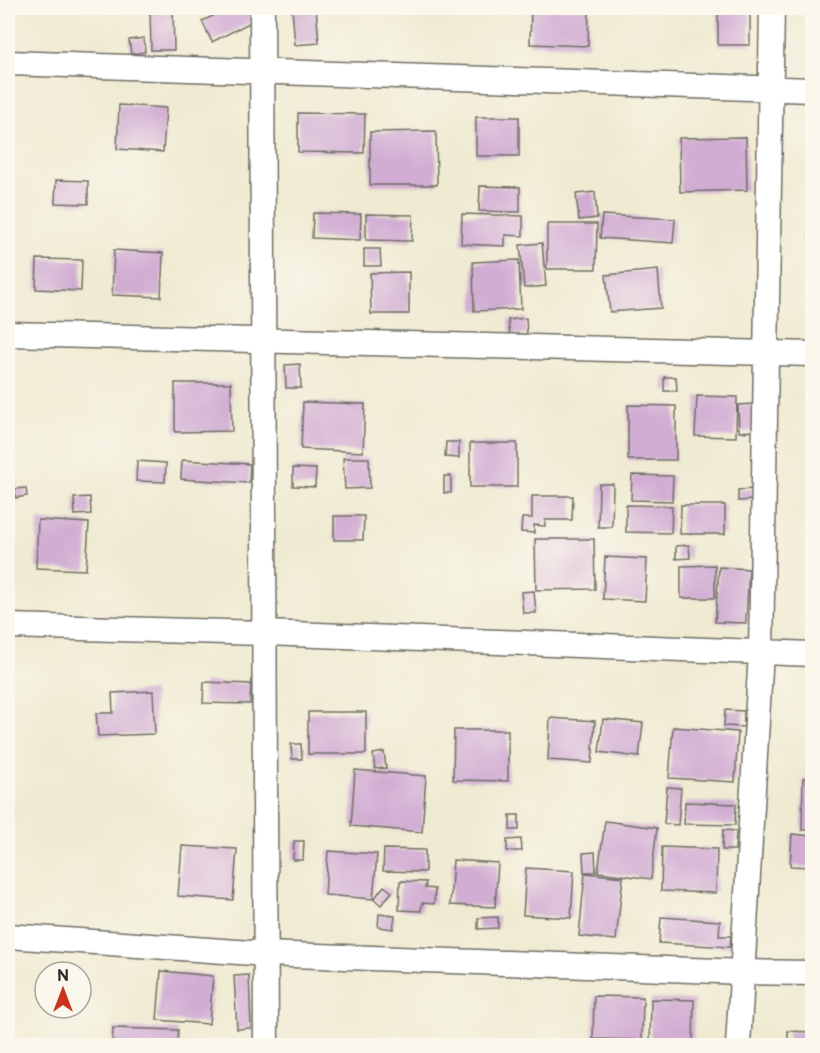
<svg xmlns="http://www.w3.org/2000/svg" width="820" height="1053" viewBox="0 0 820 1053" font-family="'Balsamiq Sans',sans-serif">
	<rect width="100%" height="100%" fill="#fbf7ec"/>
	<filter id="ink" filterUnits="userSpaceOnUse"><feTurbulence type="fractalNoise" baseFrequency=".0167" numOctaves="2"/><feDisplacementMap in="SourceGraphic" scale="12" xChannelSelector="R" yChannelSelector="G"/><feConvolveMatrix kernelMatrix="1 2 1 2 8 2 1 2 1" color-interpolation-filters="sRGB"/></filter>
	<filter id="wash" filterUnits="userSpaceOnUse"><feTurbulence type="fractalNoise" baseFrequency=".008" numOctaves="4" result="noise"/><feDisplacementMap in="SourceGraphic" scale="24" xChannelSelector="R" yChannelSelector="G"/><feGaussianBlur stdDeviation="1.35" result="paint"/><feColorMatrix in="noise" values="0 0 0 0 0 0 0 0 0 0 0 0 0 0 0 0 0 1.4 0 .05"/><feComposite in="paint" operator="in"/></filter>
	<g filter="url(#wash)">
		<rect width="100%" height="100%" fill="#efead1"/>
		<g id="blocks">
			<!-- building -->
			<path fill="#d1add3" d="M 150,8 L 173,8 L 174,50 L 151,50 Z
				M 230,8 L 246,8 L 253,21 L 212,42 L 202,21 Z
				M 292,8 L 316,8 L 319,43 L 295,45 Z
				M 531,8 L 589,8 L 588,46 L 530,44 Z
				M 718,8 L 750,8 L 750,45 L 718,45 Z
				M 144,38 L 145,52 L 131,54 L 129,40 Z
				M 119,105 L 166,108 L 163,152 L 117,149 Z
				M 298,113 L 365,114 L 364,153 L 298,152 Z
				M 476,117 L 519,117 L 519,156 L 476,156 Z
				M 436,131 L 437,185 L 370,185 L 370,132 Z
				M 746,137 L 747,190 L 680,192 L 679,138 Z
				M 56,180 L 88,181 L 88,204 L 55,203 Z
				M 480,186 L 520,187 L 520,212 L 479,211 Z
				M 595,192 L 597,218 L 579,220 L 576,194 Z
				M 313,213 L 361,214 L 360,240 L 312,238 Z
				M 366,214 L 413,215 L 412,241 L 366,240 Z
				M 462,214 L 523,216 L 523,236 L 505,235 L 505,246 L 461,244 Z
				M 602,215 L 675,219 L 673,243 L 600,238 Z
				M 809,223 L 812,223 L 812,238 L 809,238 Z
				M 547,224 L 597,224 L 596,269 L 547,269 Z
				M 542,243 L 546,286 L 524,288 L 520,245 Z
				M 364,249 L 380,249 L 381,266 L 364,266 Z
				M 114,250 L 163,253 L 161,297 L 112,295 Z
				M 37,259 L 82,260 L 81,291 L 36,289 Z
				M 519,260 L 521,309 L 474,311 L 473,262 Z
				M 658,270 L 661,308 L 610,312 L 606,275 Z
				M 409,272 L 409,314 L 371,314 L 370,273 Z
				M 526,318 L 527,334 L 510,335 L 508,320 Z
				M 300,364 L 301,388 L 286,388 L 285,365 Z
				M 664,377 L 676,377 L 677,391 L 664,391 Z
				M 175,383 L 231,383 L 232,431 L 175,432 Z
				M 697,396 L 737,397 L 736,437 L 695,436 Z
				M 303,402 L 365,404 L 363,452 L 301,449 Z
				M 753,404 L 754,431 L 739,432 L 738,405 Z
				M 628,405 L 676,406 L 676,460 L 628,460 Z
				M 446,442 L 459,442 L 459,458 L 445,457 Z
				M 470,443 L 517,443 L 517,487 L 470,487 Z
				M 343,458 L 369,458 L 370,488 L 345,489 Z
				M 182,460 L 250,464 L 249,483 L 181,479 Z
				M 137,461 L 166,463 L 165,482 L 136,481 Z
				M 293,468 L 316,469 L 315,487 L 293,486 Z
				M 632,475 L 673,476 L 672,501 L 631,500 Z
				M 444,476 L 451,476 L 451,493 L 444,493 Z
				M 599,484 L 613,484 L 612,527 L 598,527 Z
				M 26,488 L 27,496 L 15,498 L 15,489 Z
				M 753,489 L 753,500 L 738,501 L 738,490 Z
				M 532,496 L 573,496 L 572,520 L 545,520 L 545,526 L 534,525 L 534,533 L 521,532 L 522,518 L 532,518 Z
				M 90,497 L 91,514 L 75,515 L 74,498 Z
				M 626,505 L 672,506 L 671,533 L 626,532 Z
				M 681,505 L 725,505 L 725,534 L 680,534 Z
				M 334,516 L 364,516 L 363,540 L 334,540 Z
				M 38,520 L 89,523 L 86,570 L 36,568 Z
				M 535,539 L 594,539 L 595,589 L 536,590 Z
				M 689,545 L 690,558 L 676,559 L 676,546 Z
				M 605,557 L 647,559 L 645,601 L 603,599 Z
				M 715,565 L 715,598 L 681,598 L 681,566 Z
				M 719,567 L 749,569 L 746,623 L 715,622 Z
				M 534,591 L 536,613 L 523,613 L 521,592 Z
				M 204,682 L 251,684 L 250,704 L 203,703 Z
				M 153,691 L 155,734 L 98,736 L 96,713 L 113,713 L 112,693 Z
				M 725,710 L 744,711 L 744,727 L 724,726 Z
				M 308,712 L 366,712 L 366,754 L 308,754 Z
				M 550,718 L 595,721 L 592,763 L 548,760 Z
				M 603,719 L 643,723 L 639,757 L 599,752 Z
				M 673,727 L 738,732 L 735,782 L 669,778 Z
				M 454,730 L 508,730 L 508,781 L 453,780 Z
				M 291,744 L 301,744 L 302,759 L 292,759 Z
				M 384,752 L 386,768 L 375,769 L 373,754 Z
				M 355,770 L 426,776 L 422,832 L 351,826 Z
				M 803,778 L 812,779 L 812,830 L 802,830 Z
				M 667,787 L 681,788 L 678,825 L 664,824 Z
				M 685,802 L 736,804 L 735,825 L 684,824 Z
				M 510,815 L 519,815 L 519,830 L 510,830 Z
				M 605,821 L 657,828 L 651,879 L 598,872 Z
				M 723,830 L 736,831 L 735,850 L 722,850 Z
				M 792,834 L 812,836 L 811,867 L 790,866 Z
				M 521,839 L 522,851 L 507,851 L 507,840 Z
				M 294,841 L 304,841 L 303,860 L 293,860 Z
				M 182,846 L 237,849 L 233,900 L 178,896 Z
				M 662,847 L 717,849 L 716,893 L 661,891 Z
				M 384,849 L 425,850 L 425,872 L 383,871 Z
				M 328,851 L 377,854 L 373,899 L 325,895 Z
				M 595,852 L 596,872 L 584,872 L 583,853 Z
				M 453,860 L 498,863 L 495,907 L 450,905 Z
				M 526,868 L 574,871 L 571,918 L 523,915 Z
				M 585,873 L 623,877 L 616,940 L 579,936 Z
				M 400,881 L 426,882 L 425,888 L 435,889 L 434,904 L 422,903 L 421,911 L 399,910 Z
				M 384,886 L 392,892 L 381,905 L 374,899 Z
				M 379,914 L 395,916 L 393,929 L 378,927 Z
				M 498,917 L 498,928 L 478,929 L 478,918 Z
				M 661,917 L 720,921 L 719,936 L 731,936 L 730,947 L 659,943 Z
				M 161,971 L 213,976 L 209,1024 L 157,1020 Z
				M 249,975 L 251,1028 L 237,1029 L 234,976 Z
				M 594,996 L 643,997 L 642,1040 L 593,1039 Z
				M 651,999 L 694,1000 L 693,1044 L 650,1043 Z
				M 113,1028 L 178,1030 L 177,1046 L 112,1046 Z
				M 788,1031 L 812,1032 L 812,1046 L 788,1046 Z"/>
		</g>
	</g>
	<g filter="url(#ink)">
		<use href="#blocks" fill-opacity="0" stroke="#706e65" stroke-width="1.5"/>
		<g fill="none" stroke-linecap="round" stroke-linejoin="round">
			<defs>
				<path id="minor" d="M 262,8 L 266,1046
					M 8,63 L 812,90
					M 8,334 L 812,354
					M 8,626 L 266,633 L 812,654
					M 8,936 L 266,954 L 744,972 L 812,973
					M 738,1046 L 761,652 L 772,8"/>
			</defs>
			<!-- minor casing -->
			<use href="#minor" stroke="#706e65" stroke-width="27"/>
			<!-- minor -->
			<use href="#minor" stroke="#fff" stroke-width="24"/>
		</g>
	</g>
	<!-- margin -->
	<rect width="820" height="1053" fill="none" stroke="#fbf7ec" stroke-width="30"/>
	<!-- north arrow -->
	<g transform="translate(63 990)"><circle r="28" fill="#fbf7ec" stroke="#a8a59f" stroke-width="1.5"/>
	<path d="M0-4.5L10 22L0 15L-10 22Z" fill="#c8321e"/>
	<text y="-9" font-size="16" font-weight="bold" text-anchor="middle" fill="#2b2b2b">N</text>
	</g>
</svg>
